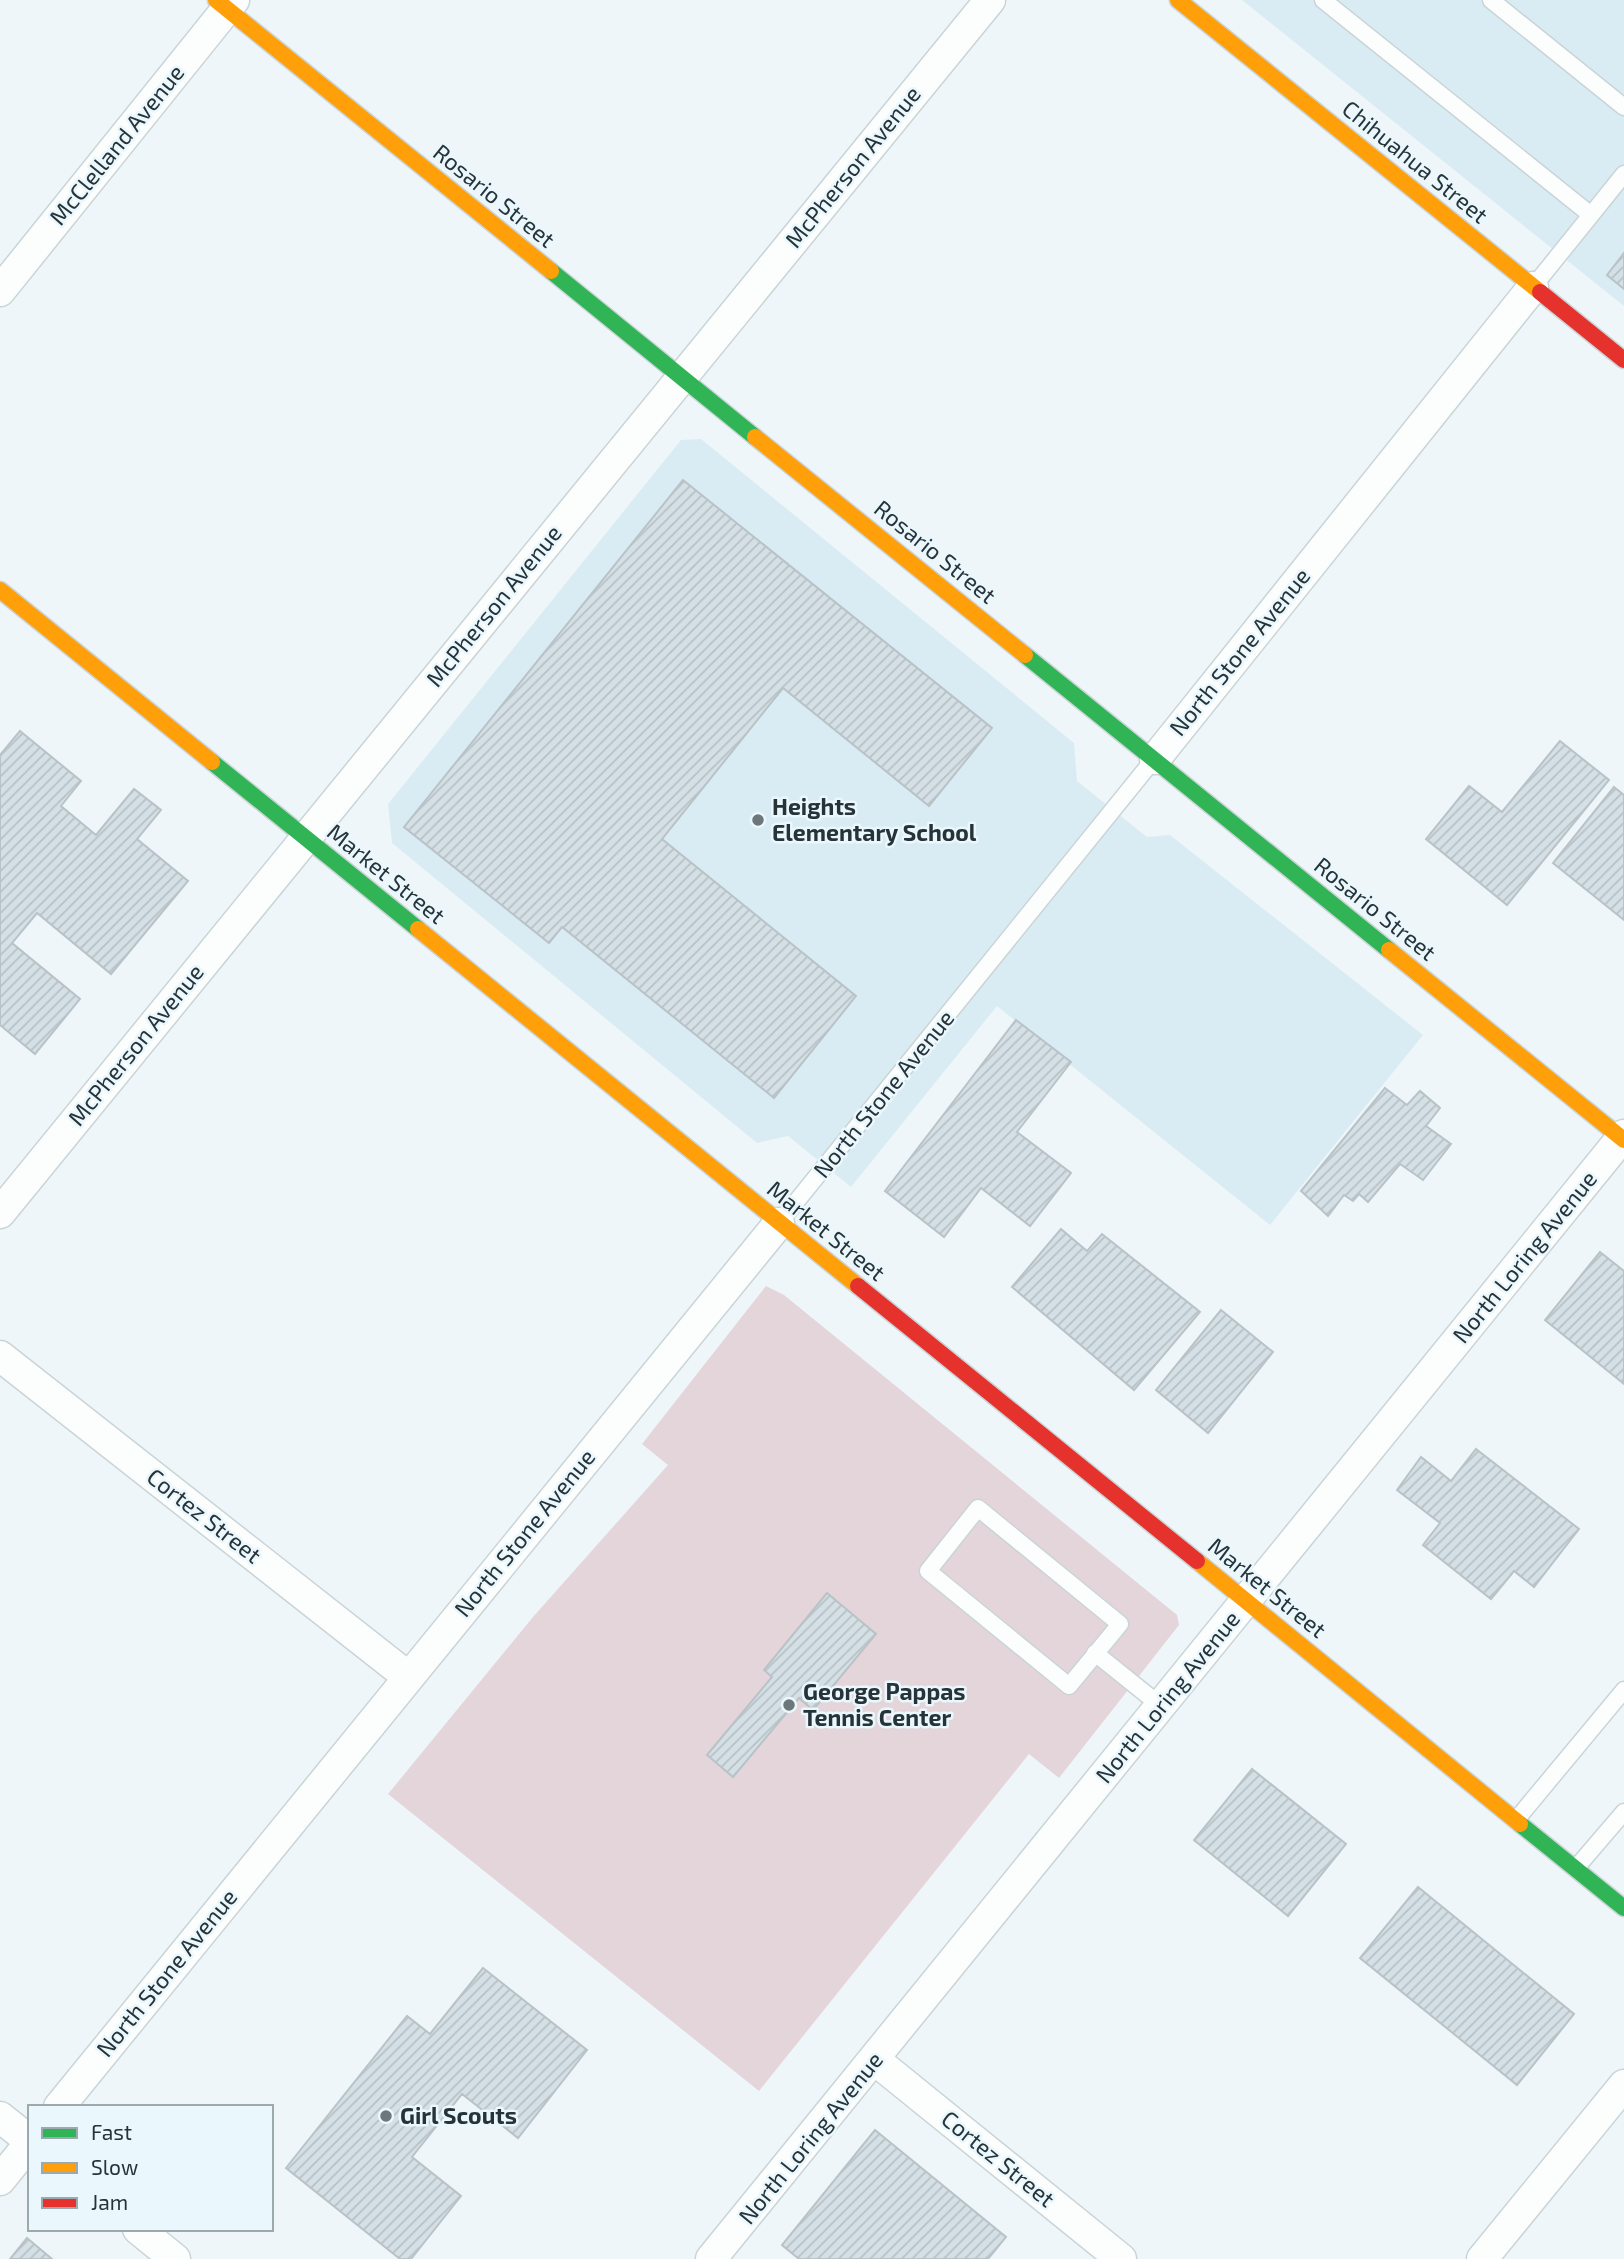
<svg xmlns="http://www.w3.org/2000/svg" width="1624" height="2259" viewBox="0 0 1624 2259" font-family="'Exo 2',sans-serif">
	<defs>
		<pattern id="building-hatch" width="6" height="6" patternUnits="userSpaceOnUse" patternTransform="scale(1.75)"><rect width="6" height="6" fill="#d4e0e5"/><path d="M-1 1l2-2M0 6l6-6M5 7l2-2" fill="none" stroke="#b6c1c5"/></pattern>
	</defs>
	<rect width="100%" height="100%" fill="#eef6f9"/>
	<!-- built -->
	<path fill="#daecf3" d="M 1242,0 L 1624,0 L 1624,306 Z
		M 701,439 L 1074,743 L 1077,781 L 1147,837 L 1170,835 L 1423,1035 L 1270,1225 L 997,1006 L 851,1187 L 788,1136 L 757,1143 L 392,843 L 388,804 L 681,440 Z"/>
	<!-- garden -->
	<path fill="#e4d5db" d="M 766,1286 L 784,1295 L 1177,1615 L 1179,1625 L 1059,1778 L 1029,1754 L 759,2091 L 388,1794 L 533,1617 L 668,1465 L 642,1444 Z"/>
	<!-- building -->
	<path fill="url(#building-hatch)" stroke="#b9c3c7" stroke-width="2" d="M 1624,253 L 1624,289 L 1607,275 Z
		M 683,480 L 992,728 L 929,806 L 783,688 L 662,839 L 856,996 L 774,1098 L 562,927 L 549,943 L 404,827 Z
		M 20,731 L 81,781 L 61,806 L 96,835 L 134,789 L 161,810 L 137,839 L 188,881 L 111,974 L 37,913 L 12,943 L 80,999 L 35,1054 L 0,1025 L 0,755 Z
		M 1560,741 L 1609,780 L 1507,905 L 1426,839 L 1469,786 L 1502,812 Z
		M 1614,787 L 1624,795 L 1624,920 L 1553,863 Z
		M 1016,1020 L 1071,1062 L 1017,1132 L 1071,1173 L 1030,1226 L 981,1188 L 944,1237 L 885,1191 Z
		M 1385,1088 L 1407,1105 L 1420,1091 L 1440,1108 L 1426,1126 L 1451,1144 L 1423,1180 L 1400,1164 L 1368,1202 L 1359,1194 L 1353,1201 L 1344,1195 L 1328,1216 L 1301,1191 Z
		M 1061,1229 L 1087,1251 L 1102,1234 L 1200,1312 L 1134,1390 L 1012,1287 Z
		M 1600,1252 L 1624,1271 L 1624,1384 L 1545,1320 Z
		M 1221,1310 L 1273,1352 L 1208,1433 L 1156,1390 Z
		M 1476,1449 L 1579,1529 L 1534,1587 L 1514,1571 L 1491,1599 L 1423,1545 L 1440,1523 L 1397,1490 L 1421,1457 L 1451,1481 Z
		M 827,1593 L 876,1634 L 813,1710 L 799,1698 L 733,1777 L 707,1755 L 772,1677 L 764,1670 Z
		M 1252,1769 L 1346,1844 L 1288,1916 L 1194,1840 Z
		M 1418,1887 L 1574,2014 L 1517,2085 L 1360,1958 Z
		M 483,1968 L 587,2050 L 518,2138 L 462,2094 L 412,2157 L 461,2196 L 411,2259 L 400,2259 L 286,2168 L 407,2016 L 430,2034 Z
		M 875,2130 L 1006,2237 L 988,2259 L 799,2259 L 782,2245 Z
		M 27,2238 L 52,2259 L 10,2259 Z"/>
	<g fill="none" stroke-linecap="round" stroke-linejoin="round">
		<defs>
			<path id="lane" d="M 1323,0 L 1591,215
				M 1491,0 L 1624,107
				M 1533,287 L 1624,174
				M 779,1223 L 1154,759
				M 978,1508 L 1120,1624 L 1069,1686 L 928,1571 Z
				M 1095,1653 L 1161,1706
				M 1516,1820 L 1624,1690
				M 1576,1868 L 1624,1812"/>
			<path id="street" d="M 0,291 L 234,0
				M 1155,759 L 1533,287
				M 0,1213 L 990,0
				M 0,1356 L 407,1676
				M 875,2060 L 1121,2259
				M 59,2107 L 779,1223
				M 0,2117 L 30,2141
				M 0,2180 L 30,2143
				M 138,2229 L 175,2259
				M 711,2259 L 1624,1135
				M 1482,2259 L 1624,2085"/>
			<path id="fast" d="M 551,271 L 755,437
				M 1025,655 L 1389,950
				M 212,762 L 418,929
				M 1520,1824 L 1624,1908"/>
			<path id="slow" d="M 216,0 L 551,271
				M 1178,0 L 1540,292
				M 755,437 L 1025,655
				M 0,590 L 212,762
				M 418,929 L 858,1286
				M 1389,950 L 1624,1140
				M 1197,1561 L 1520,1824"/>
			<path id="jam" d="M 1540,292 L 1624,360
				M 858,1286 L 1197,1561"/>
		</defs>
		<!-- lane casing -->
		<use href="#lane" stroke="#cad4d7" stroke-width="19"/>
		<!-- street casing -->
		<use href="#street" stroke="#cad4d7" stroke-width="33"/>
		<!-- fast casing -->
		<use href="#fast" stroke="#cad4d7" stroke-width="19"/>
		<!-- slow casing -->
		<use href="#slow" stroke="#cad4d7" stroke-width="19"/>
		<!-- jam casing -->
		<use href="#jam" stroke="#cad4d7" stroke-width="19"/>
		<!-- lane -->
		<use href="#lane" stroke="#fcfefe" stroke-width="16"/>
		<!-- street -->
		<use href="#street" stroke="#fcfefe" stroke-width="30"/>
		<!-- fast -->
		<use href="#fast" stroke="#30b455" stroke-width="16"/>
		<!-- slow -->
		<use href="#slow" stroke="#ff9f0a" stroke-width="16"/>
		<!-- jam -->
		<use href="#jam" stroke="#e5322d" stroke-width="16"/>
	</g>
	<!-- markers -->
	<g fill="#6c777c" stroke="#eaf7fd" stroke-width="2.5">
		<circle cx="758" cy="820" r="7"/>
		<circle cx="789" cy="1705" r="7"/>
		<circle cx="386" cy="2116" r="7"/>
	</g>
	<g text-anchor="middle" stroke-width="5" stroke-linejoin="round" paint-order="stroke">
		<!-- street labels -->
		<g font-size="23" fill="#263338" stroke="#eaf7fd">
			<text transform="translate(117 145) rotate(-51)" y="8">McClelland Avenue</text>
			<text transform="translate(1415 162) rotate(39)" y="8">Chihuahua Street</text>
			<text transform="translate(853 167) rotate(-51)" y="8">McPherson Avenue</text>
			<text transform="translate(494 196) rotate(39)" y="8">Rosario Street</text>
			<text transform="translate(935 552) rotate(39)" y="8">Rosario Street</text>
			<text transform="translate(494 606) rotate(-51)" y="8">McPherson Avenue</text>
			<text transform="translate(1240 652) rotate(-51)" y="8">North Stone Avenue</text>
			<text transform="translate(386 874) rotate(39)" y="8">Market Street</text>
			<text transform="translate(1375 909) rotate(39)" y="8">Rosario Street</text>
			<text transform="translate(136 1045) rotate(-51)" y="8">McPherson Avenue</text>
			<text transform="translate(884 1094) rotate(-51)" y="8">North Stone Avenue</text>
			<text transform="translate(826 1231) rotate(39)" y="8">Market Street</text>
			<text transform="translate(1525 1257) rotate(-51)" y="8">North Loring Avenue</text>
			<text transform="translate(204 1516) rotate(38)" y="8">Cortez Street</text>
			<text transform="translate(525 1533) rotate(-51)" y="8">North Stone Avenue</text>
			<text transform="translate(1267 1588) rotate(39)" y="8">Market Street</text>
			<text transform="translate(1168 1697) rotate(-51)" y="8">North Loring Avenue</text>
			<text transform="translate(167 1973) rotate(-51)" y="8">North Stone Avenue</text>
			<text transform="translate(811 2138) rotate(-51)" y="8">North Loring Avenue</text>
			<text transform="translate(998 2159) rotate(39)" y="8">Cortez Street</text>
		</g>
		<!-- poi labels -->
		<g font-size="23" font-weight="bold" fill="#263338" stroke="#eaf7fd" text-anchor="start">
			<text x="772" y="815">Heights<tspan x="772" dy="26">Elementary School</tspan></text>
			<text x="803" y="1700">George Pappas<tspan x="803" dy="26">Tennis Center</tspan></text>
			<text x="400" y="2124">Girl Scouts</text>
		</g>
	</g>
	<!-- legend -->
	<rect x="28" y="2105" width="245" height="126" fill="#eaf7fd" stroke="#9ca9ae" stroke-width="2"/>
	<rect x="42" y="2128" width="35" height="10" fill="#30b455" stroke="#9ca9ae" stroke-width="2"/>
	<text x="91" y="2140" font-size="21" fill="#263338">Fast</text>
	<rect x="42" y="2163" width="35" height="10" fill="#ff9f0a" stroke="#9ca9ae" stroke-width="2"/>
	<text x="91" y="2175" font-size="21" fill="#263338">Slow</text>
	<rect x="42" y="2198" width="35" height="10" fill="#e5322d" stroke="#9ca9ae" stroke-width="2"/>
	<text x="91" y="2210" font-size="21" fill="#263338">Jam</text>
</svg>
